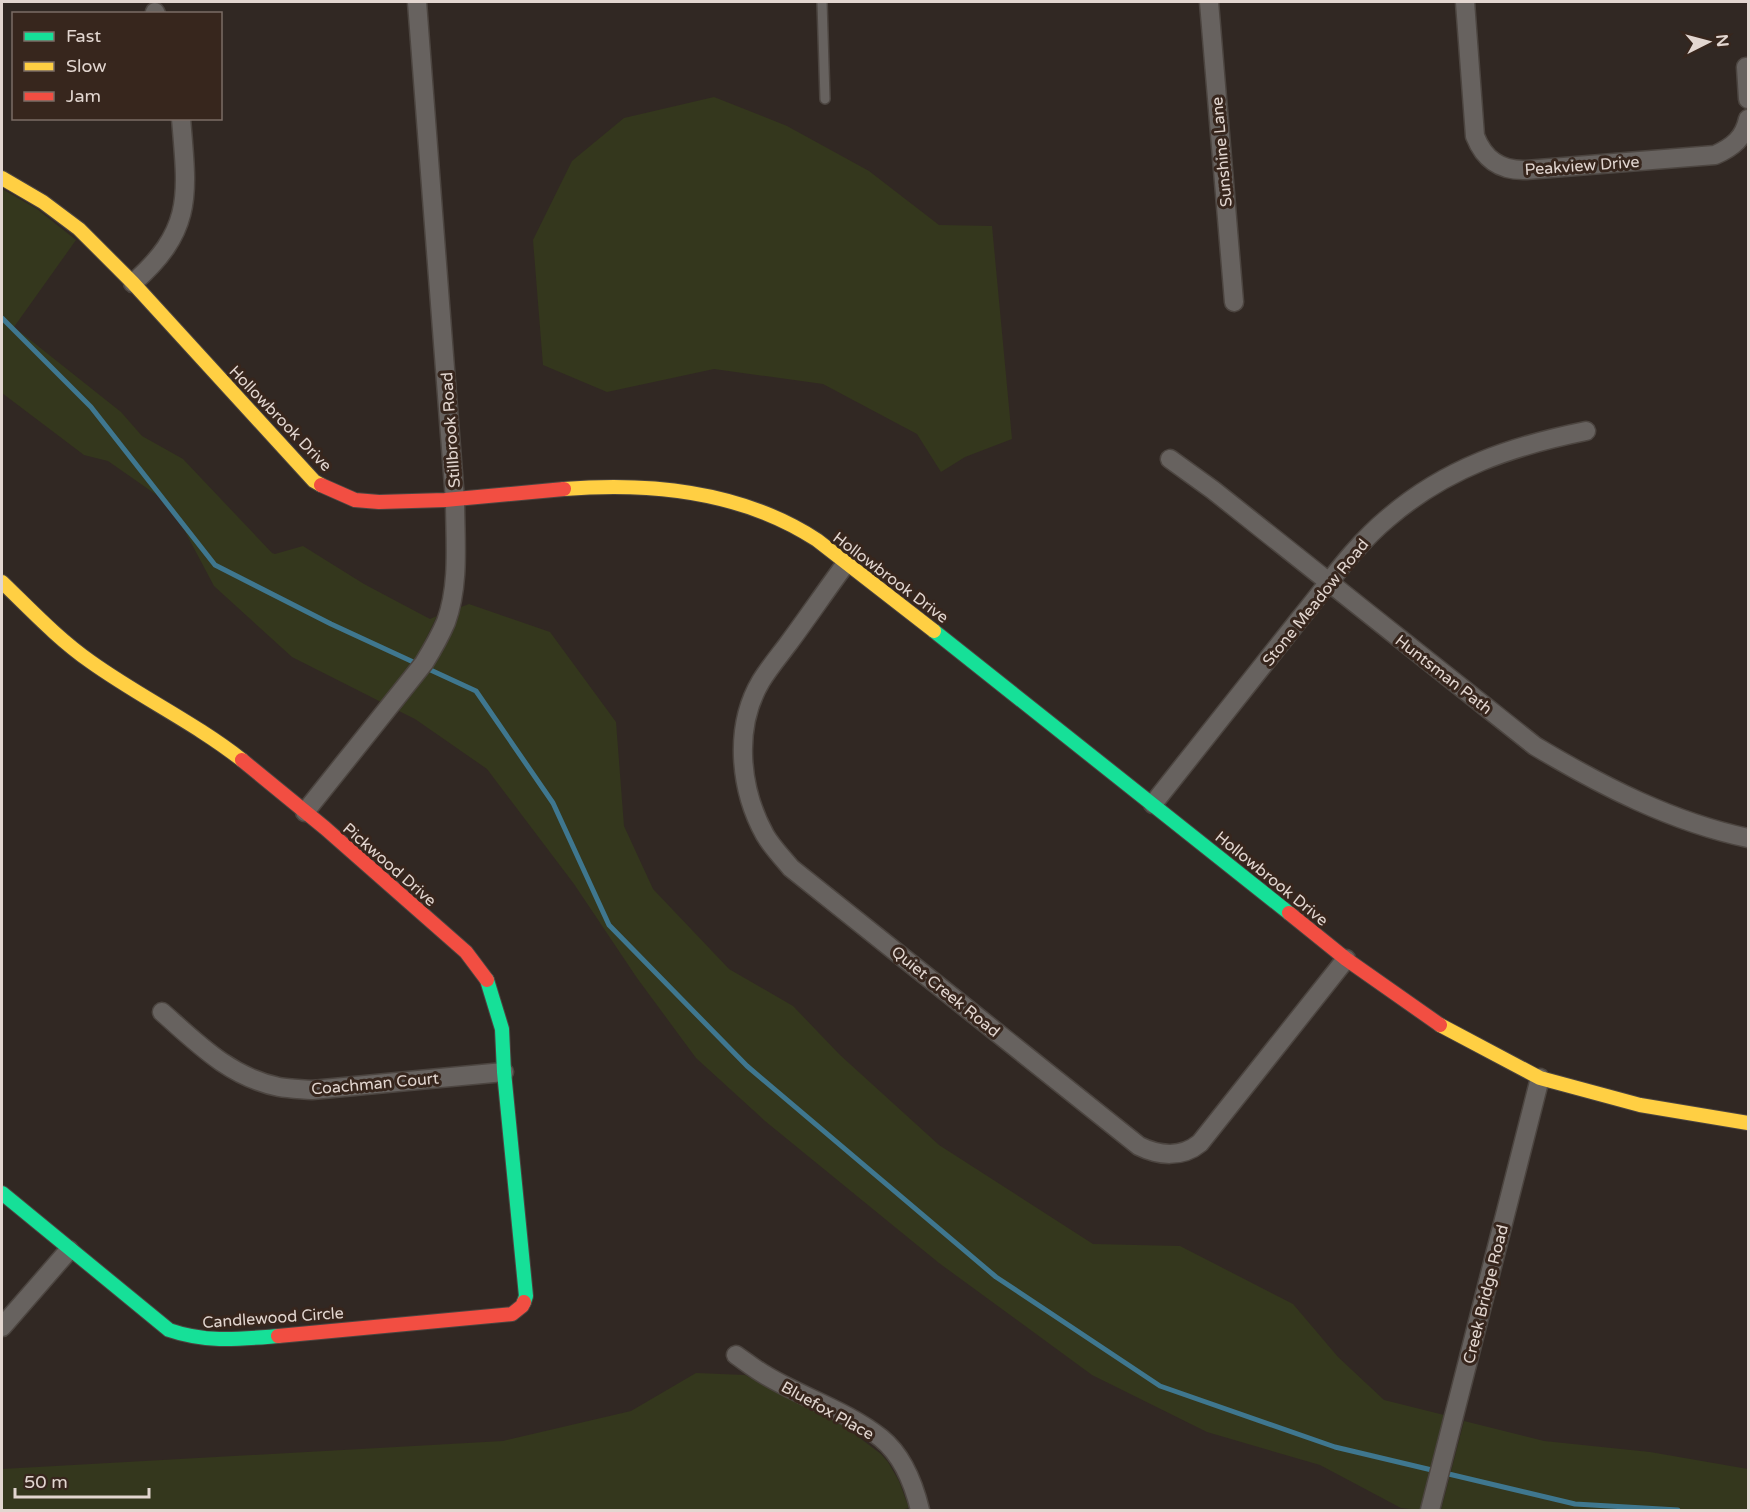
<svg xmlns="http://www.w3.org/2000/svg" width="1750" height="1512" viewBox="0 0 1750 1512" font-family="'Varela Round',sans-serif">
	<rect width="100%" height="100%" fill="#312823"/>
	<!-- green -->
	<path fill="#34371d" d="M 714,97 L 787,126 L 869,171 L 939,225 L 992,226 L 1012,439 L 965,457 L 941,472 L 917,434 L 823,384 L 714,369 L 607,392 L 543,365 L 533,240 L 572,161 L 624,118 Z
		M 2,189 L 37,209 L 76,240 L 14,327 L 121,412 L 142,436 L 183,459 L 272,553 L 275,554 L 303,546 L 364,584 L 430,619 L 437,616 L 416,659 L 381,702 L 292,657 L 214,586 L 171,505 L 108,461 L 84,455 L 2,393 Z
		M 469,604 L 550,632 L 616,722 L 624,826 L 653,889 L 729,969 L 793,1006 L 840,1055 L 939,1145 L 1093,1244 L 1180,1246 L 1293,1304 L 1338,1357 L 1384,1400 L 1444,1415 L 1420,1510 L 1401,1508 L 1320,1465 L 1207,1432 L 1092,1375 L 939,1263 L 765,1121 L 696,1058 L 637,978 L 574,884 L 487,769 L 415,719 L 399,711 C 425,678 449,648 461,607 Z
		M 696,1373 L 745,1375 L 844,1426 L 881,1454 L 888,1462 L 899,1481 L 909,1508 L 900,1510 L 2,1510 L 2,1469 L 503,1441 L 631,1411 Z
		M 1464,1421 L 1544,1441 L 1650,1452 L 1748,1469 L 1748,1510 L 1441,1510 Z"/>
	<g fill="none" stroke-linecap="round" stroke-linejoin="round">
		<!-- stream -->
		<path stroke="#3f778f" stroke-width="5" d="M 2,318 L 91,407 L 215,565 L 331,624 L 476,691 L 553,803 L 609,925 L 747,1066 L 996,1277 L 1160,1386 L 1335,1447 L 1575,1504 L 1678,1510"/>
		<defs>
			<path id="lane" d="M 822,2 L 825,99"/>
			<path id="street" d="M 1209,2 L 1234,302
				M 1465,2 L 1475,136 C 1484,159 1500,171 1526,170 L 1715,155 C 1733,147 1744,138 1748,119
				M 155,12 L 156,14
				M 1746,67 L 1748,99
				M 133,283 C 195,229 187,193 181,118
				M 1170,459 L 1213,490 L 1535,746 C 1602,786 1672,822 1748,838
				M 847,562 C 827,589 808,617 788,644 C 779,656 769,668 761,681 C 733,728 740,790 765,835 C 772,847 782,857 791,868 L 1139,1146 C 1159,1156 1182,1158 1200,1143 L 1346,959
				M 1153,804 C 1202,743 1250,682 1298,621 C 1327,586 1353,547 1388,518 C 1446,468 1512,446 1586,431
				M 305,812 L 424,663 C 432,650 440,636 446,622 C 460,583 455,540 455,500 L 417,2
				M 162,1012 C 198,1044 230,1077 279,1087 C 290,1089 301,1089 312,1090 L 504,1072
				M 2,1327 L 69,1250
				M 736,1355 C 746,1362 756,1370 767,1376 C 804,1398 847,1411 881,1438 C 902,1455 914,1485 920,1510
				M 1430,1510 L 1540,1078"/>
			<path id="fast" d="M 934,631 L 1289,913
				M 487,980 L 502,1029 L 504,1072 L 526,1296 L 524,1302
				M 2,1193 L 169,1330 C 206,1343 240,1339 278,1336"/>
			<path id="slow" d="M 2,178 L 43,202 L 79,229 L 133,283 L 314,481 L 321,485
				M 564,489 C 651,482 742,491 817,540 L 934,631
				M 2,582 C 31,610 58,639 91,662 C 140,697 195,723 242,760
				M 1440,1025 L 1540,1078 L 1640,1105 L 1748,1123"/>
			<path id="jam" d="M 321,485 L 355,500 L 379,502 L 445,500 L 564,489
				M 242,760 L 325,828 L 466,952 L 487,980
				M 1289,913 L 1346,959 L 1440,1025
				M 278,1336 L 512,1314 L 522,1306 L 524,1302"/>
		</defs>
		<!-- lane casing -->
		<use href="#lane" stroke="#4c4540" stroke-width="12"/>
		<!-- street casing -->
		<use href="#street" stroke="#4c4540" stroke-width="21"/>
		<!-- fast casing -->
		<use href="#fast" stroke="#4c4540" stroke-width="16"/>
		<!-- slow casing -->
		<use href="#slow" stroke="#4c4540" stroke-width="16"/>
		<!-- jam casing -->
		<use href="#jam" stroke="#4c4540" stroke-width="16"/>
		<!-- lane -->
		<use href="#lane" stroke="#67625f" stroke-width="9"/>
		<!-- street -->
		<use href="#street" stroke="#67625f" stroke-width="18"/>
		<!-- fast -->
		<use href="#fast" stroke="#16e098" stroke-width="14"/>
		<!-- slow -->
		<use href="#slow" stroke="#ffcf43" stroke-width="14"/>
		<!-- jam -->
		<use href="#jam" stroke="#f24e42" stroke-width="14"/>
	</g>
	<g text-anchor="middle" stroke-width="6" stroke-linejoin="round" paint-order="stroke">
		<!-- street labels -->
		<g font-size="16" fill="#e2d6d0" stroke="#37261d">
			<text transform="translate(1221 152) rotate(-95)" y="6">Sunshine Lane</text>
			<text transform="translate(1582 165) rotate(-4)" y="6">Peakview Drive</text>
			<text transform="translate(281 418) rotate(46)" y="6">Hollowbrook Drive</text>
			<text transform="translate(450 430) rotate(-94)" y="6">Stillbrook Road</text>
			<text transform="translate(891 577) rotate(37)" y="6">Hollowbrook Drive</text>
			<text transform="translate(1315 602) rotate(-51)" y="6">Stone Meadow Road</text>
			<text transform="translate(1444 674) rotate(38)" y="6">Huntsman Path</text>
			<text transform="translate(390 864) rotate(41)" y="6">Pickwood Drive</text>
			<text transform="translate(1272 878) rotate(39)" y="6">Hollowbrook Drive</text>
			<text transform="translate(946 991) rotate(39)" y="6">Quiet Creek Road</text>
			<text transform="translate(375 1083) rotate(-5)" y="6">Coachman Court</text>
			<text transform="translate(1485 1294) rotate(-76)" y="6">Creek Bridge Road</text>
			<text transform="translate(273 1317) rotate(-4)" y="6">Candlewood Circle</text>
			<text transform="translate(828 1410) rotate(29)" y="6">Bluefox Place</text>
		</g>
	</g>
	<!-- border -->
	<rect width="1750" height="1512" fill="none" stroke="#e2d6d0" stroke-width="6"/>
	<!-- legend -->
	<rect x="12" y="12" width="210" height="108" fill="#37261d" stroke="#7b6c65" stroke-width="1.5"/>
	<rect x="24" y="32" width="30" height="9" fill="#16e098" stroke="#7b6c65" stroke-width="1.5"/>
	<text x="66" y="42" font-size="18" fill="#e2d6d0">Fast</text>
	<rect x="24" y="62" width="30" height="9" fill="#ffcf43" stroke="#7b6c65" stroke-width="1.5"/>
	<text x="66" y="72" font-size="18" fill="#e2d6d0">Slow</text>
	<rect x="24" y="92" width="30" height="9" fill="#f24e42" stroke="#7b6c65" stroke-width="1.5"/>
	<text x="66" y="102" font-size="18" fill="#e2d6d0">Jam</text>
	<!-- north arrow -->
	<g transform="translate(1708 42) rotate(84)" stroke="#37261d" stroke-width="4.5" paint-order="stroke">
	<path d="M0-4.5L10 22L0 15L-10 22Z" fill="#e2d6d0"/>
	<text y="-9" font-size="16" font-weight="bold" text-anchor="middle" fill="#e2d6d0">N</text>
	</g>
	<!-- scale -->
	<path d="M15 1488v9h134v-9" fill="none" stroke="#e2d6d0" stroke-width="3"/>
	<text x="24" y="1488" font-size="18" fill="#e2d6d0" stroke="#37261d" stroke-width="4.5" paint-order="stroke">50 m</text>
</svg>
